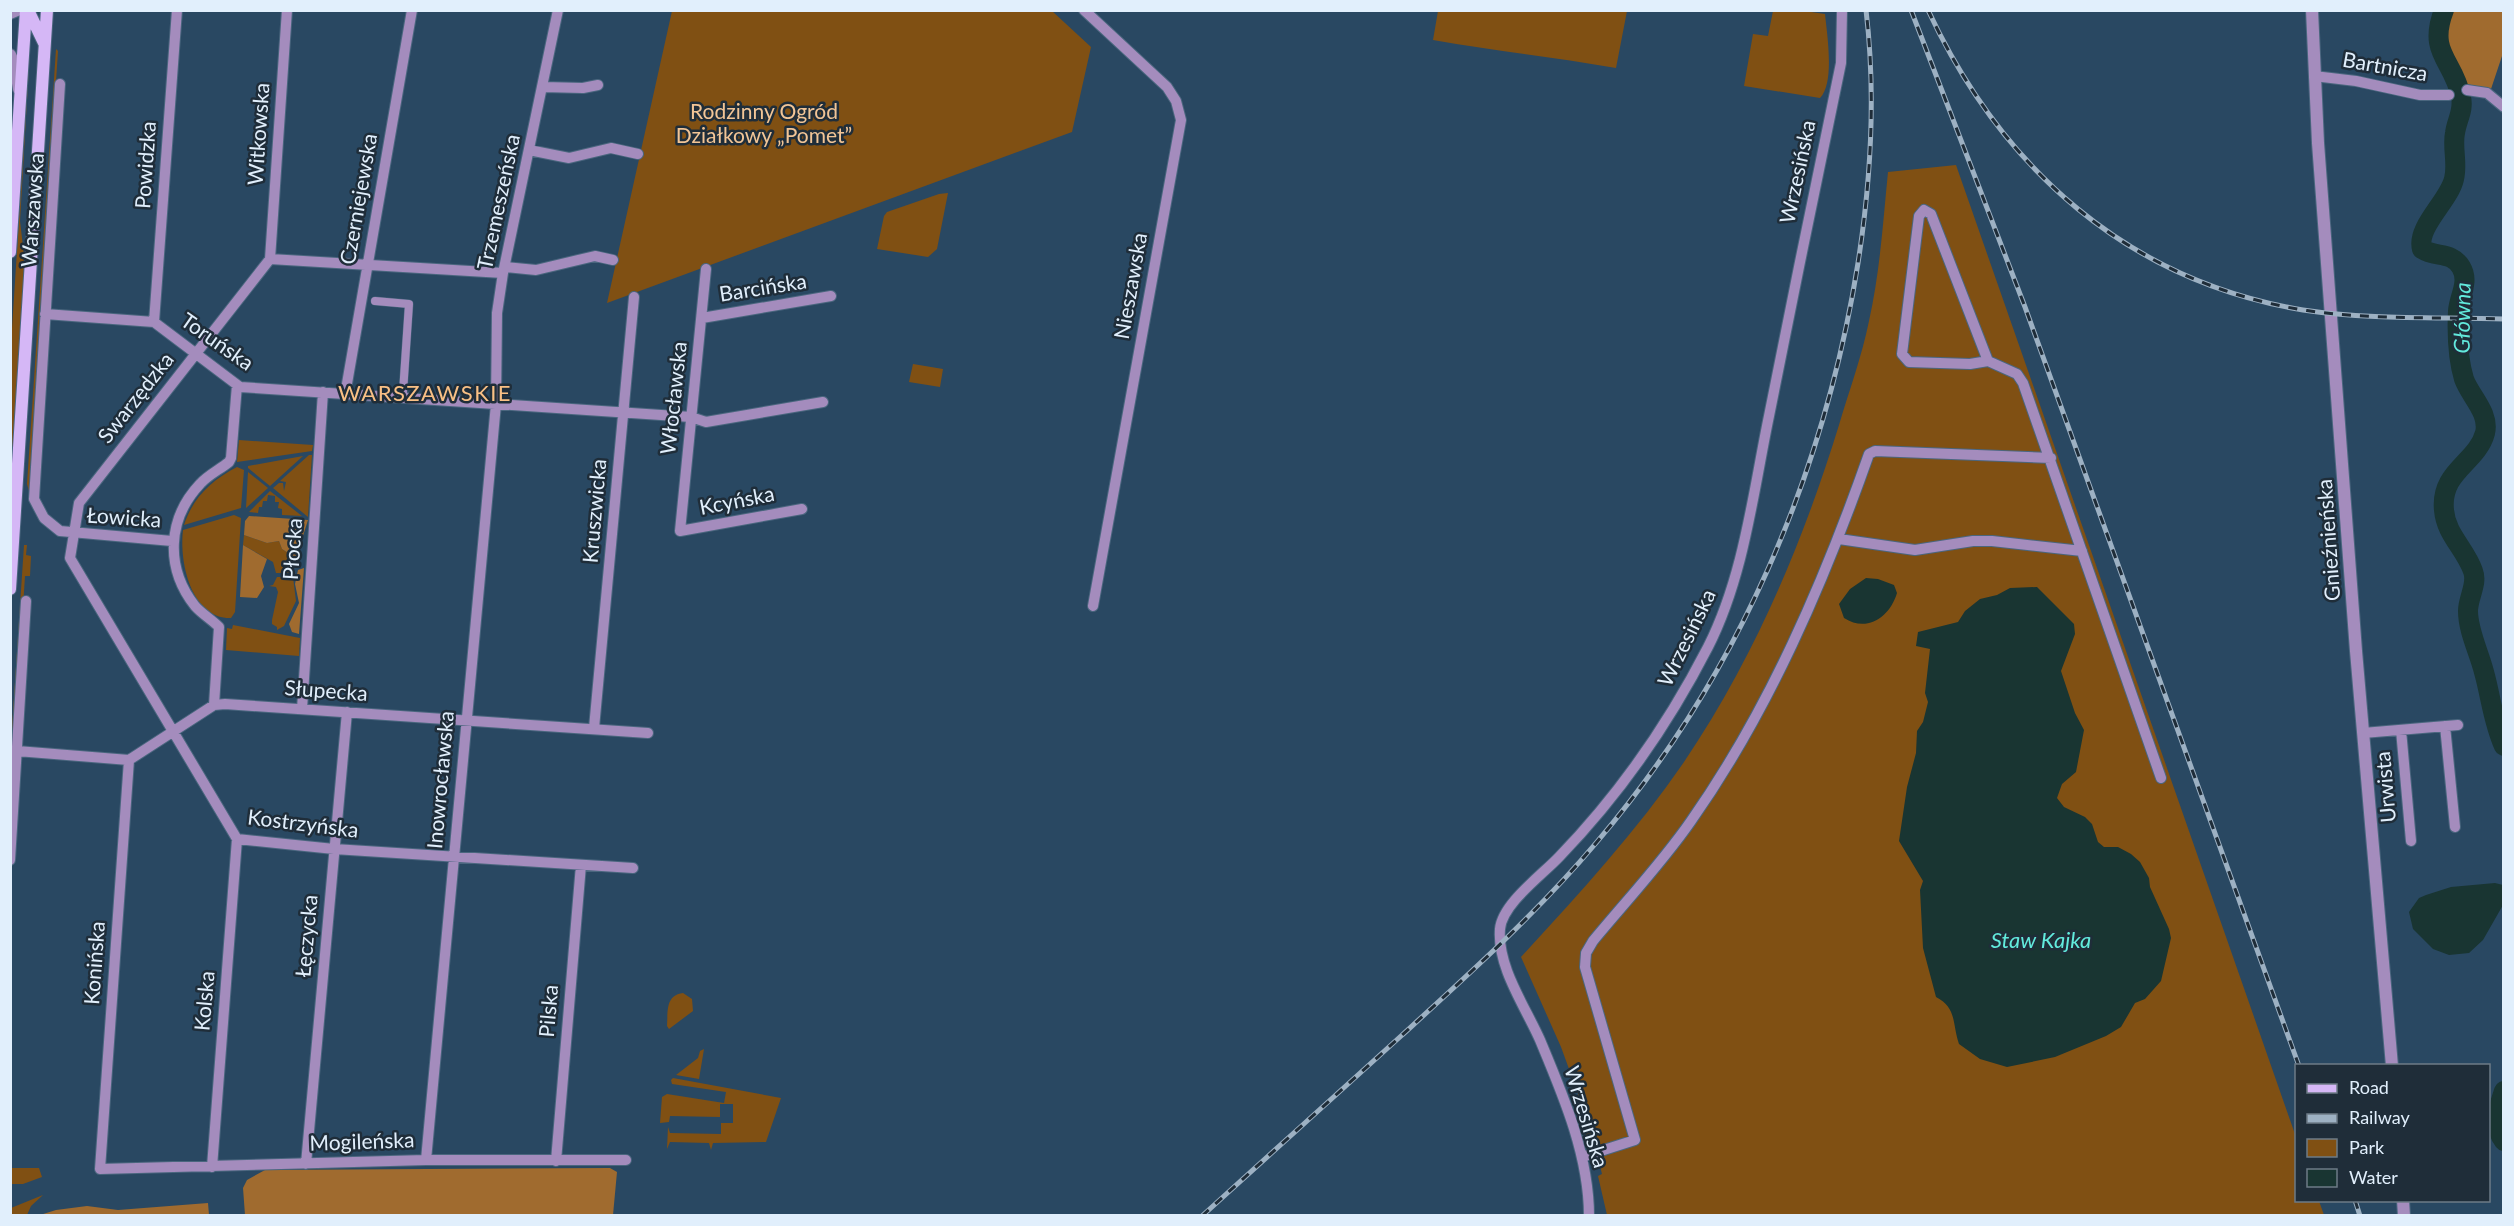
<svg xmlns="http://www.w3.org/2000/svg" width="2514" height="1226" viewBox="0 0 2514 1226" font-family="Lato,sans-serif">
	<rect width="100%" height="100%" fill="#294862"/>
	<!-- green -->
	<path fill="#805013" d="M 672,11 L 1052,11 L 1091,47 L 1072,132 L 607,303 Z
		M 1438,11 L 1438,10 L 1627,11 L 1616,68 C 1555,57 1494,51 1433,40 Z
		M 1773,11 L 1804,11 L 1825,14 C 1827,34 1835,83 1820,98 L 1744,86 L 1753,34 L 1768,36 Z
		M 30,48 L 20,221 L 24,255 L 24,285 L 11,503 L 11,344 Z
		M 56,49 L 58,51 L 29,491 L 27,484 Z
		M 1956,165 L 2296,1137 L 2296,1200 L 2319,1201 L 2324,1215 L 1607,1215 L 1598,1176 L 1602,1174 L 1595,1146 L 1590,1147 L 1581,1120 L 1584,1110 L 1561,1047 L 1521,957 C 1578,895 1636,832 1684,762 C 1754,658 1802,545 1839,425 C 1849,391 1862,356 1869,321 C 1880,272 1883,222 1888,172 Z
		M 948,193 L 937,249 L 928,257 L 877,249 L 884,216 L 887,212 L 939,194 Z
		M 913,364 L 943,369 L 940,387 L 909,382 Z
		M 239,440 L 313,445 L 312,451 L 237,462 Z
		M 309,455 L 312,455 L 308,517 L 273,488 L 279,483 L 283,483 L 284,491 L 286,482 L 280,481 Z
		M 303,456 L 270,486 L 248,468 L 248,466 Z
		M 237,467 L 244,470 L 241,508 L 184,525 C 193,497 212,480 237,467 Z
		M 248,472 L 268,488 L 246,508 Z
		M 270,491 L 302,516 L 282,515 L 282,509 L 278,508 L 279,502 L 275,502 L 275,496 L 268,495 L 267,501 L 263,501 L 262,507 L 259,507 L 258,513 L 249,512 Z
		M 234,515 L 241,518 L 235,612 L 231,618 C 191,619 179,561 183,530 Z
		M 244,535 L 267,543 L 279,541 L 282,549 L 296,558 L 290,573 L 276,573 L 273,562 L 243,545 Z
		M 24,545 L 27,545 L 26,555 L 31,556 L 30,576 L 25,576 L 11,795 L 11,742 Z
		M 277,577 L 293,577 L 296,601 L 284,626 L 277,630 L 277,627 L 272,624 L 272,620 L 278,592 L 276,587 L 269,586 L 273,585 Z
		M 233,625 L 300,638 L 299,656 L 226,650 L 227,628 L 232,629 Z
		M 683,993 L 692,999 L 693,1011 L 669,1029 L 667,1026 C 668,1013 665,995 683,993 Z
		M 704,1049 L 699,1079 L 676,1075 L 698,1058 L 700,1051 Z
		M 673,1078 L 781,1098 L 766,1142 L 713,1143 L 711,1150 L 709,1143 L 670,1142 L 667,1149 L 668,1127 L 670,1133 L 721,1134 L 721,1123 L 733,1123 L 733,1104 L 720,1104 L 720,1117 L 670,1116 L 669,1122 L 660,1123 L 662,1097 L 667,1094 L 724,1103 L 726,1092 L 672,1084 L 671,1080 Z
		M 11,1168 L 39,1168 L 42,1177 L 23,1184 L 11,1184 Z
		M 43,1195 L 31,1206 L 27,1215 L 11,1215 L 11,1208 Z"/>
	<!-- forest -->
	<path fill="#a06b2f" d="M 2449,11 L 2503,11 L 2503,53 L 2491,89 L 2461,83 L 2446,58 L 2444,46 Z
		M 249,516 L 308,520 L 296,558 L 282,549 L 279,541 L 267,543 L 244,535 L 245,521 Z
		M 243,545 L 267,559 L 261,576 L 264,587 L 257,598 L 240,597 Z
		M 304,568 L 299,634 L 292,632 L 289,624 L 299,603 L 295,584 L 298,570 Z
		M 610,1168 L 617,1172 L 613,1215 L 245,1215 L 243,1188 L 247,1180 L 265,1170 Z
		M 208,1203 L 209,1215 L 40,1215 L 56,1210 L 87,1206 L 118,1210 Z"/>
	<!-- water -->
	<path fill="#193532" d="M 1866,578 L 1878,579 L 1894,585 L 1897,593 C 1890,617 1867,633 1844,618 L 1839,604 L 1850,589 Z
		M 2037,587 L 2074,624 L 2075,634 L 2061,671 L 2075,713 L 2084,730 L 2076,772 L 2062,784 L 2057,798 L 2064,807 L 2085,817 L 2092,824 L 2098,842 L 2104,847 L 2118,847 L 2131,854 L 2140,862 L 2149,878 L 2150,887 L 2169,929 L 2171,938 L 2161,981 L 2145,999 L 2135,1003 L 2121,1027 L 2106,1036 L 2055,1057 L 2007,1067 L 1980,1059 L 1959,1044 C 1952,1023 1957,1008 1936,997 L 1923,948 L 1920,890 L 1923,881 L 1899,841 L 1907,787 L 1916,753 L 1917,731 L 1923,722 L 1928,702 L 1925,693 L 1930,649 L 1916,646 L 1918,632 L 1958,622 L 1965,611 L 1980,599 L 1997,595 L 2010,588 Z
		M 2495,883 L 2503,885 L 2503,905 L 2483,940 L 2469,953 L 2449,955 L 2433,949 L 2413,929 L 2409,912 L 2419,898 L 2426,895 L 2451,887 Z"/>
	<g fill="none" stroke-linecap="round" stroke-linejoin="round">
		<!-- river -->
		<path stroke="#193532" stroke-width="20" d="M 2444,10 C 2427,54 2454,60 2461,97 C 2464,111 2457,119 2455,133 C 2452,147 2458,164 2454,179 C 2449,201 2416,227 2422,249 C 2436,258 2451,251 2461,267 C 2470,282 2459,296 2458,311 C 2457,332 2458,359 2464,379 C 2470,396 2490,413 2485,433 C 2477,463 2440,471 2444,510 C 2446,535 2465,548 2473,571 C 2478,584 2468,597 2468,611 C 2468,631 2479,652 2484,672 C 2491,697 2493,722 2504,746
			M 2504,1091 C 2498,1109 2492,1125 2504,1141"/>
		<defs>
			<path id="pedestrian" d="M 375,301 L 409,304 L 403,392"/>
			<path id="minor" d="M 1084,10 L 1167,87 L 1176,101 L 1181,120 L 1093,606
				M 2314,76 L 2356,81 L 2420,95 L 2449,95
				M 60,84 L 34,499 L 44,518 L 60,531 L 172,541
				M 543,87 L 583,88 L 598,85
				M 2467,90 L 2487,93 L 2504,107
				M 529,150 L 569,158 L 611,148 L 638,154
				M 270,259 L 287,10
				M 505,267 L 536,270 L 595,256 L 613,260
				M 706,269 L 680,531 L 802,509
				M 503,273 L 270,259 L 79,503 L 70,558 L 237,839 L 334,849 L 633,868
				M 45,314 L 154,322 L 240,387 L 691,417 L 706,422 L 823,402
				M 702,318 L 831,296
				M 154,322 L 177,10
				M 1988,361 L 1970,364 L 1909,362 L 1902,354 L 1919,216 L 1924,210 L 1931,214 L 1988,361 L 2017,374 L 2023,383 L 2161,778
				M 345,395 L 412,10
				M 1839,539 L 1915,550 L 1973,541 L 1992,541 L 2082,551
				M 214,705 L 219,627 C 211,619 202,614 195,606 C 165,568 167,519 200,484 C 208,475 219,470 229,462 L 231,458 L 237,385
				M 302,709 L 323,392
				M 2445,726 L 2455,827
				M 594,728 L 634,297
				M 2401,730 L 2411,841
				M 2363,733 L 2458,725
				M 17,751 L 129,760 L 214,705 L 225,704 L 648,733
				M 129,760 L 100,1169 L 426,1160 L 626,1160
				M 10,860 L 26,601
				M 1582,1157 L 1635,1140 L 1585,967 L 1586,953 L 1593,941 C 1626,901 1662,863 1691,821 C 1769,710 1824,582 1869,454 L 1875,451 L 2051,458
				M 426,1160 L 496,404 L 497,313 L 503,273 L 558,10
				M 556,1161 L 581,865
				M 306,1164 L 347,712
				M 212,1167 L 237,839
				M 1589,1216 C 1589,1155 1563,1095 1540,1040 C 1525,1006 1497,967 1500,929 C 1502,904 1542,875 1559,857 C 1619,795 1669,723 1708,647 C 1744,576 1753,493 1769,416 C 1792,298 1817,181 1841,63 L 1842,10"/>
			<path id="tertiary" d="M 2312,10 L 2318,143 L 2356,651 L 2392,1066
				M 10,13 L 17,10
				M 10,55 L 15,65 L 19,89
				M 2403,1200 L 2404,1216"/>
			<path id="secondary" d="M 28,10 L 44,43
				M 10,252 L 26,10
				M 10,589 L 47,10"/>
		</defs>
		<!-- pedestrian casing -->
		<use href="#pedestrian" stroke="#4a667e" stroke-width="9"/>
		<!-- minor casing -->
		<use href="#minor" stroke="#4a667e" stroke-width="12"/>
		<!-- tertiary casing -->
		<use href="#tertiary" stroke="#4a667e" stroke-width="14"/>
		<!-- secondary casing -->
		<use href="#secondary" stroke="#4a667e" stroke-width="14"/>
		<!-- pedestrian -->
		<use href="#pedestrian" stroke="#a48cbd" stroke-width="8"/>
		<!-- minor -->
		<use href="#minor" stroke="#a48cbd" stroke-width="10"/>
		<!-- tertiary -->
		<use href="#tertiary" stroke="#a48cbd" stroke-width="12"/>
		<!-- secondary -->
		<use href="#secondary" stroke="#d5b7f6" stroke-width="12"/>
		<defs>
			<path id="rail" d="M 1911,10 L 2025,307 L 2299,1066
				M 1928,10 C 2002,169 2128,281 2303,310 C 2369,320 2437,317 2504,319
				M 2355,1200 L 2360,1216
				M 1202,1216 C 1268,1156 1335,1096 1401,1036 C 1469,974 1537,913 1596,843 C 1737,678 1824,476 1858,263 C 1871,180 1876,94 1866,10"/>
		</defs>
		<!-- rail casing -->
		<use href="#rail" stroke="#9db1c3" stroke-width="5"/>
		<!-- rail -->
		<use href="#rail" stroke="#1f2d39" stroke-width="3" stroke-dasharray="9" stroke-linecap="butt"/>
	</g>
	<g text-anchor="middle" stroke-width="5" stroke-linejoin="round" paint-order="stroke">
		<!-- street labels -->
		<g font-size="21" fill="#e1effc" stroke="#1f2d39">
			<text transform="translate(2385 67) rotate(10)" y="7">Bartnicza</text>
			<text transform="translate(259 134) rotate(-86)" y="7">Witkowska</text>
			<text transform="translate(146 165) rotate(-86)" y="7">Powidzka</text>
			<text transform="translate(1798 172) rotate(-78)" y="7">Wrzesińska</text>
			<text transform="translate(359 199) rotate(-80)" y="7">Czerniejewska</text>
			<text transform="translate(499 202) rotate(-78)" y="7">Trzemeszeńska</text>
			<text transform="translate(33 210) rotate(-86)" y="7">Warszawska</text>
			<text transform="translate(1131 286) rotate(-80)" y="7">Nieszawska</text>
			<text transform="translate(763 288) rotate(-9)" y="7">Barcińska</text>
			<text transform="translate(217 342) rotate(35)" y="7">Toruńska</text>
			<text transform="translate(136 398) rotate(-52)" y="7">Swarzędzka</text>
			<text transform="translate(674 398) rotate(-84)" y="7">Włocławska</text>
			<text transform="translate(737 501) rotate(-11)" y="7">Kcyńska</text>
			<text transform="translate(595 511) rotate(-85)" y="7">Kruszwicka</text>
			<text transform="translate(124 518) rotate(4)" y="7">Łowicka</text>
			<text transform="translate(2329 540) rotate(-94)" y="7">Gnieźnieńska</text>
			<text transform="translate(293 549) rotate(-86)" y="7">Płocka</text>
			<text transform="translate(1687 638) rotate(-64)" y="7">Wrzesińska</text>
			<text transform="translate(326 691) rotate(4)" y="7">Słupecka</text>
			<text transform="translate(441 780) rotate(-85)" y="7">Inowrocławska</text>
			<text transform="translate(2386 787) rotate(-95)" y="7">Urwista</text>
			<text transform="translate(303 824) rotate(7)" y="7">Kostrzyńska</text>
			<text transform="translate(307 936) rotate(-85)" y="7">Łęczycka</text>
			<text transform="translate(95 963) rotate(-86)" y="7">Konińska</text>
			<text transform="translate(205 1001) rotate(-85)" y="7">Kolska</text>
			<text transform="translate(549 1011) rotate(-85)" y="7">Pilska</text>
			<text transform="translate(1586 1117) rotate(73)" y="7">Wrzesińska</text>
			<text transform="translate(362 1142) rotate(-2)" y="7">Mogileńska</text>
		</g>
		<!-- park labels -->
		<g font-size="21" fill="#f2c596" stroke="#1f2d39">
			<text x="764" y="119">Rodzinny Ogród<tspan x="764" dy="24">Działkowy „Pomet”</tspan></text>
		</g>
		<!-- water labels -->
		<g font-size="22" font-style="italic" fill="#62eadd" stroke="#1f2d39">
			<text transform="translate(2462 318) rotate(-89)" y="8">Główna</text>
			<text x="2041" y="948">Staw Kajka</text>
		</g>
		<!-- neighbourhood labels -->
		<g font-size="22" letter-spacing="1.5" fill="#f9c085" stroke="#1f2d39">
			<text x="425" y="401">WARSZAWSKIE</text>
		</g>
	</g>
	<!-- border -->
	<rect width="2514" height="1226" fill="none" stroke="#e1effc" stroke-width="24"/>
	<!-- legend -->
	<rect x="2295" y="1064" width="195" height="138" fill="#1f2d39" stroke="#6d7b87" stroke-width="1.5"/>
	<rect x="2307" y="1084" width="30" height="9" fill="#d5b7f6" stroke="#6d7b87" stroke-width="1.5"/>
	<text x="2349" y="1094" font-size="18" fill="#e1effc">Road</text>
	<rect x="2307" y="1114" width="30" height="9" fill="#9db1c3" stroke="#6d7b87" stroke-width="1.5"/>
	<text x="2349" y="1124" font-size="18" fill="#e1effc">Railway</text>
	<rect x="2307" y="1139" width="30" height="18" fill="#805013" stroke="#6d7b87" stroke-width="1.5"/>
	<text x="2349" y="1154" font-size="18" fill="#e1effc">Park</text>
	<rect x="2307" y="1169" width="30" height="18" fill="#193532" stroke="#6d7b87" stroke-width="1.5"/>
	<text x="2349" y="1184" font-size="18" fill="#e1effc">Water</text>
</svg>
